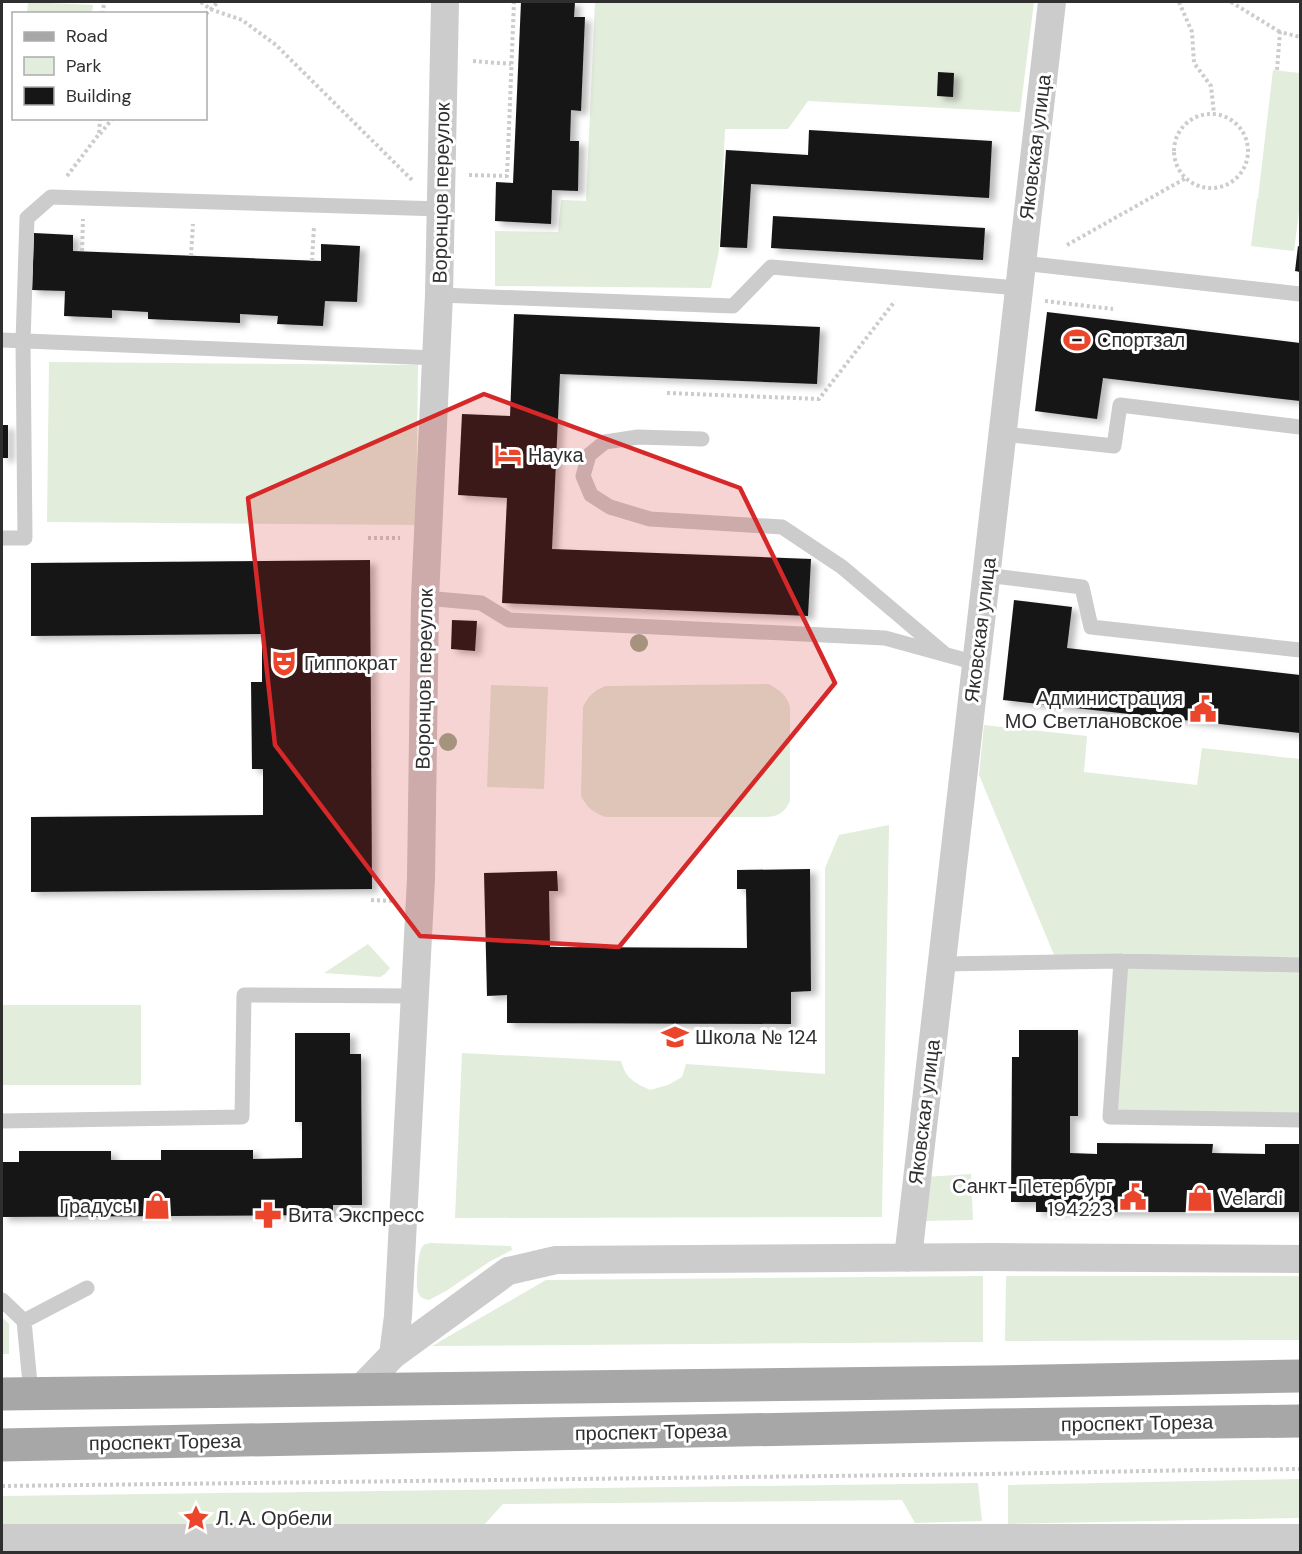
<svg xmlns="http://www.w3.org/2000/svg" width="1302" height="1554" viewBox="0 0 1302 1554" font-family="'DM Sans',sans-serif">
	<defs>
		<filter id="shadow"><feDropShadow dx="6" dy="4" stdDeviation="3" flood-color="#0004"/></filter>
	</defs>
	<rect width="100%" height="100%" fill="#fff"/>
	<!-- green -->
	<path fill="#e2eddc" d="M 28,2 L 93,5 L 92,13 L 27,13 Z
		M 595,2 L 1034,2 L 1020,112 L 808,101 L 788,129 L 725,129 L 719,251 L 711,288 L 495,286 L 495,231 L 558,232 L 561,200 L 586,201 Z
		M 1273,70 L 1300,73 L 1300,204 L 1294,251 L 1251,246 L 1257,199 L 1258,198 Z
		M 49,362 L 418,365 L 416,525 L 47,522 Z
		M 769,684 C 779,690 787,695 790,707 L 790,801 C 785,812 779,816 767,817 L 606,817 C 593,813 587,807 581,796 L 583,707 C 588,696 594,691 605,686 Z
		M 491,685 L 548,687 L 544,789 L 487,787 Z
		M 984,725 L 1087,736 L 1084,772 L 1197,785 L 1202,748 L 1300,759 L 1300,1120 L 1110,1117 L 1121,962 L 1057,962 L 979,775 Z
		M 889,825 L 882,1217 L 455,1218 L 462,1053 L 621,1061 C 626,1079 634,1082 650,1090 L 668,1085 L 682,1077 L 686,1064 L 825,1074 L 825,868 L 839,835 Z
		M 368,944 L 390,968 L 385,974 L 380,977 L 324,973 Z
		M 2,1005 L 141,1005 L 141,1085 L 2,1085 Z
		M 971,1174 L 973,1220 L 921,1221 L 925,1177 Z
		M 431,1243 L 511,1246 L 512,1250 L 489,1262 L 446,1291 L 429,1300 C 423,1299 420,1298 418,1292 C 415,1286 418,1253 422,1247 C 425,1243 426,1244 431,1243 Z
		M 983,1276 L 983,1342 L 432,1346 L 546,1280 Z
		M 1006,1276 L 1300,1276 L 1300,1340 L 1005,1341 Z
		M 2,1317 L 9,1324 L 9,1354 L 2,1354 Z
		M 1300,1479 L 1300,1518 L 1008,1524 L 1008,1485 Z
		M 978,1483 L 982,1521 L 915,1523 L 902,1500 L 503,1504 L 484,1525 L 2,1529 L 2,1496 Z"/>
	<!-- building -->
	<path fill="#161616" filter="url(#shadow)" d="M 521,2 L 575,2 L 574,17 L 585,17 L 581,111 L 571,110 L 570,141 L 579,141 L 578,191 L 552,190 L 551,224 L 495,221 L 496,182 L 513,183 Z
		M 938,72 L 954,73 L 953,97 L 937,96 Z
		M 809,130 L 992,141 L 989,198 L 751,184 L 747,248 L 720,247 L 726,150 L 808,155 Z
		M 773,216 L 985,228 L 983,260 L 771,248 Z
		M 34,233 L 73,235 L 73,251 L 321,261 L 321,244 L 360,246 L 357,302 L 325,301 L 323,326 L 277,324 L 278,316 L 240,314 L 240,323 L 148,319 L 148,312 L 112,310 L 112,318 L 64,316 L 65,291 L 32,290 Z
		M 1298,246 L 1300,247 L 1300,272 L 1295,271 Z
		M 1047,312 L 1300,343 L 1300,401 L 1103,378 L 1097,419 L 1035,411 Z
		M 514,314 L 820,327 L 817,384 L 560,374 L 552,549 L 811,559 L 808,616 L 502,603 L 507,498 L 458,495 L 462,414 L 510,416 Z
		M 2,425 L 8,425 L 8,458 L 2,458 Z
		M 370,560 L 372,889 L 31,892 L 31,817 L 263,815 L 263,769 L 252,769 L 251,682 L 262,682 L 262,634 L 31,636 L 31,563 Z
		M 1014,600 L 1072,607 L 1067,648 L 1300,675 L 1300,733 L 1003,700 Z
		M 452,620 L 477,621 L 475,651 L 451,649 Z
		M 810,869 L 811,991 L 791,992 L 791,1024 L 507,1023 L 507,995 L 487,996 L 484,873 L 557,871 L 558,891 L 549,891 L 550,947 L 747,948 L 746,889 L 737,889 L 737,870 Z
		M 1019,1030 L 1078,1030 L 1078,1116 L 1070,1116 L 1070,1153 L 1097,1154 L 1097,1143 L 1213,1144 L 1212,1153 L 1265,1154 L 1265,1144 L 1300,1144 L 1300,1212 L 1036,1212 L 1036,1202 L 1011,1202 L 1012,1057 L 1019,1057 Z
		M 295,1033 L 350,1033 L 350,1054 L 361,1054 L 362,1205 L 333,1205 L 333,1215 L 2,1217 L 2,1162 L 19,1162 L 19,1151 L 111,1151 L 111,1160 L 161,1160 L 161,1150 L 253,1150 L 253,1159 L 302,1158 L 302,1122 L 295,1122 Z"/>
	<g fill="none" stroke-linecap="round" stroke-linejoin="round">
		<!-- path -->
		<path stroke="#ccc" stroke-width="4" stroke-dasharray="3 3" stroke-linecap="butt" d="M 201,2 L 210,9 L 242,20 L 276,45 L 413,181
			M 1179,2 L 1192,32 L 1194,63 L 1211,86 L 1214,114
			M 1231,2 L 1280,32
			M 103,14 L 104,2
			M 206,14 L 218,2
			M 473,61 L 511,64
			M 1277,70 L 1280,32 L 1300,37
			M1174 151a37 37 0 1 1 74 0a37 37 0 1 1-74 0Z
			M 100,134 L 113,118
			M 469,175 L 507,176 L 514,2
			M 67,176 L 99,134 L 100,118
			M 1067,245 L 1186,178
			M 82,251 L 83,219
			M 191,256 L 193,224
			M 312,261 L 314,226
			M 1045,301 L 1113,309
			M 667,393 L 819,399 L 895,301
			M 368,538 L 400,538
			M 371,900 L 392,901
			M 2,1486 L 991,1474 L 1200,1470 L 1300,1469"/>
		<!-- lane -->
		<path stroke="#ccc" stroke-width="15" d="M 1022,263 L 1300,294
			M 439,295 L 733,306 L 771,267 L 1019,288
			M 2,340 L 436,358
			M 1003,434 L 1114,446 L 1120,405 L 1300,427
			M 702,439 L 638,437 L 605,442 L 589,455 L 583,476 L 591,495 L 610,507 L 650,519 L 782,527 L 842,567 L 946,655
			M 2,538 L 25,538 L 23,342 L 27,218 L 51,197 L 441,209
			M 986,575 L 1082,587 L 1091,627 L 1300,650
			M 425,598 L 481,603 L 509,620 L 885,638 L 976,663
			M 1121,961 L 1110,1117 L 1300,1120
			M 942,964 L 1121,961 L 1300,965
			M 2,1121 L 242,1117 L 244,995 L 415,996
			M 2,1300 L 24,1321 L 31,1394
			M 24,1321 L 87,1288"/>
		<!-- street -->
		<path stroke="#ccc" stroke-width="28" d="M 908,1258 L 1052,2
			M 393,1355 L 398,1316 L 421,879 L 425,598 L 439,295 L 445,2
			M 360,1389 L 393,1355 L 508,1271 L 556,1260 L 993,1257 L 1300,1259
			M 2,1538 L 1300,1538"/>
		<!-- primary -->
		<path stroke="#a7a7a7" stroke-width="33" d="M 2,1394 L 990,1382 L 1300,1376
			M 2,1445 L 991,1425 L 1300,1421"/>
	</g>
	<!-- trees -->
	<g fill="#9aae93">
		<circle cx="639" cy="643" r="9"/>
		<circle cx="448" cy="742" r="9"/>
	</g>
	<!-- marked area -->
	<path fill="#d62828" fill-opacity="0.2" stroke="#d62828" stroke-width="4.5" stroke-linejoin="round" d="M 484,394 L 740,488 L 835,683 L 619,947 L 420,936 L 275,745 L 248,498 Z"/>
	<!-- icons -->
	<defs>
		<symbol id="stadium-bare" viewBox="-9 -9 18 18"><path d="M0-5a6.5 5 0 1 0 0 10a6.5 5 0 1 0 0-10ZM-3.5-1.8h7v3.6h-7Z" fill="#eb462c" stroke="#fff" stroke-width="2.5" paint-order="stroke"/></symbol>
		<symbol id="hotel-bare" viewBox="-9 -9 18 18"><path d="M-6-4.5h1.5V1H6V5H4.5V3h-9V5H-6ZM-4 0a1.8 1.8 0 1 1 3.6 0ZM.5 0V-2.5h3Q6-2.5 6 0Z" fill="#eb462c" stroke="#fff" stroke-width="2.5" paint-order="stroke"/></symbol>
		<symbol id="theatre-bare" viewBox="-9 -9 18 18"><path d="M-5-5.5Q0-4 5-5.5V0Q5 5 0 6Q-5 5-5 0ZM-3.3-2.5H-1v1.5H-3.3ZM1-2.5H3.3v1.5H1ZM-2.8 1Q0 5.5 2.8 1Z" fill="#eb462c" stroke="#fff" stroke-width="2.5" paint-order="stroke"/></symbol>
		<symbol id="civic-bare" viewBox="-9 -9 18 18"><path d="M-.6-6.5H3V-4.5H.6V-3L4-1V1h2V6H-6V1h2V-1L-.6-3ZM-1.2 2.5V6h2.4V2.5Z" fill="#eb462c" stroke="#fff" stroke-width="2.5" paint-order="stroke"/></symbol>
		<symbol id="school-bare" viewBox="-9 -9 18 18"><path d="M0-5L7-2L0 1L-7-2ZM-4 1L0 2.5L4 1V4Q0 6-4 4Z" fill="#eb462c" stroke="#fff" stroke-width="2.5" paint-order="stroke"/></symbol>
		<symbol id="shop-bare" viewBox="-9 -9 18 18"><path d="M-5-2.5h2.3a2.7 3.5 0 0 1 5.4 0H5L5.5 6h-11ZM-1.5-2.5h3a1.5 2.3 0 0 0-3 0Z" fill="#eb462c" stroke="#fff" stroke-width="2.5" paint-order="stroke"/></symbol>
		<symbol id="pharmacy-bare" viewBox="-9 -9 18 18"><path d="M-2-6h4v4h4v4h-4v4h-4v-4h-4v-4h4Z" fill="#eb462c" stroke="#fff" stroke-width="2.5" paint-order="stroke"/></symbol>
		<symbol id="sight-bare" viewBox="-9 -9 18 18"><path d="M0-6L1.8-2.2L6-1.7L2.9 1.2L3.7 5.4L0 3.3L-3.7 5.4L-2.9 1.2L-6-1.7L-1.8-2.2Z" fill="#eb462c" stroke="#fff" stroke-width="2.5" paint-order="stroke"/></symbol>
	</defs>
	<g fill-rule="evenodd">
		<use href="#stadium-bare" x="1058" y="321" width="38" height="38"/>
		<use href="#hotel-bare" x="489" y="436" width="38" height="38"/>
		<use href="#theatre-bare" x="265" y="644" width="38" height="38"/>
		<use href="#civic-bare" x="1184" y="690" width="38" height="38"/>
		<use href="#school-bare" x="656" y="1018" width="38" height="38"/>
		<use href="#civic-bare" x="1114" y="1178" width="38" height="38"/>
		<use href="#shop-bare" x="1181" y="1179" width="38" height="38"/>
		<use href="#shop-bare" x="138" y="1187" width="38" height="38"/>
		<use href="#pharmacy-bare" x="249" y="1196" width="38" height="38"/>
		<use href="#sight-bare" x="177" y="1499" width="38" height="38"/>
	</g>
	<g text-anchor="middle" stroke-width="6" stroke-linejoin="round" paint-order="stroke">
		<!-- street labels -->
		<g font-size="20" fill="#2f2f2f" stroke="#fff">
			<text transform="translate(1035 147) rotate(-83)" y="7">Яковская улица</text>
			<text transform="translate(441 193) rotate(-89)" y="7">Воронцов переулок</text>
			<text transform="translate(980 630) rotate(-83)" y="7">Яковская улица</text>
			<text transform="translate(424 679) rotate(-89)" y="7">Воронцов переулок</text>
			<text transform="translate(924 1112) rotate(-83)" y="7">Яковская улица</text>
			<text transform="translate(1137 1423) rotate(-1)" y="7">проспект Тореза</text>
			<text transform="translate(651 1432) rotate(-1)" y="7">проспект Тореза</text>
			<text transform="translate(165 1442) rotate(-1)" y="7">проспект Тореза</text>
		</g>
		<!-- poi labels -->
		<g font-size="20" fill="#2f2f2f" stroke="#fff" text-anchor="start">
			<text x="1097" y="347">Спортзал</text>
			<text x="528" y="462">Наука</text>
			<text x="304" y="670">Гиппократ</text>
			<text x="1183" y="705" text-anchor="end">Администрация<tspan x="1183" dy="23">МО Светлановское</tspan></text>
			<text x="695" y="1044">Школа № 124</text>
			<text x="1113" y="1193" text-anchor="end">Санкт-Петербург<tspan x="1113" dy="23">194223</tspan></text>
			<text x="1220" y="1205">Velardi</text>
			<text x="137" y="1213" text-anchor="end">Градусы</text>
			<text x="288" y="1222">Вита Экспресс</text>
			<text x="216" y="1525">Л. А. Орбели</text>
		</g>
	</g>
	<!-- border -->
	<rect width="1302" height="1554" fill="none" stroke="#2f2f2f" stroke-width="6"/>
	<!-- legend -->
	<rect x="12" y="12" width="195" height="108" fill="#ffffff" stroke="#acacac" stroke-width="1.5"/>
	<rect x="24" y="32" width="30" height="9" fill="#a7a7a7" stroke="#acacac" stroke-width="1.5"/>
	<text x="66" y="42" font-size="18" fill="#2f2f2f">Road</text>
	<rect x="24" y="57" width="30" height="18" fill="#e2eddc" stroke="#acacac" stroke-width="1.5"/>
	<text x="66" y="72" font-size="18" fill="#2f2f2f">Park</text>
	<rect x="24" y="87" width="30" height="18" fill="#161616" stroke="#acacac" stroke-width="1.5"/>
	<text x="66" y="102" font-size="18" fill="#2f2f2f">Building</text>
</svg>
